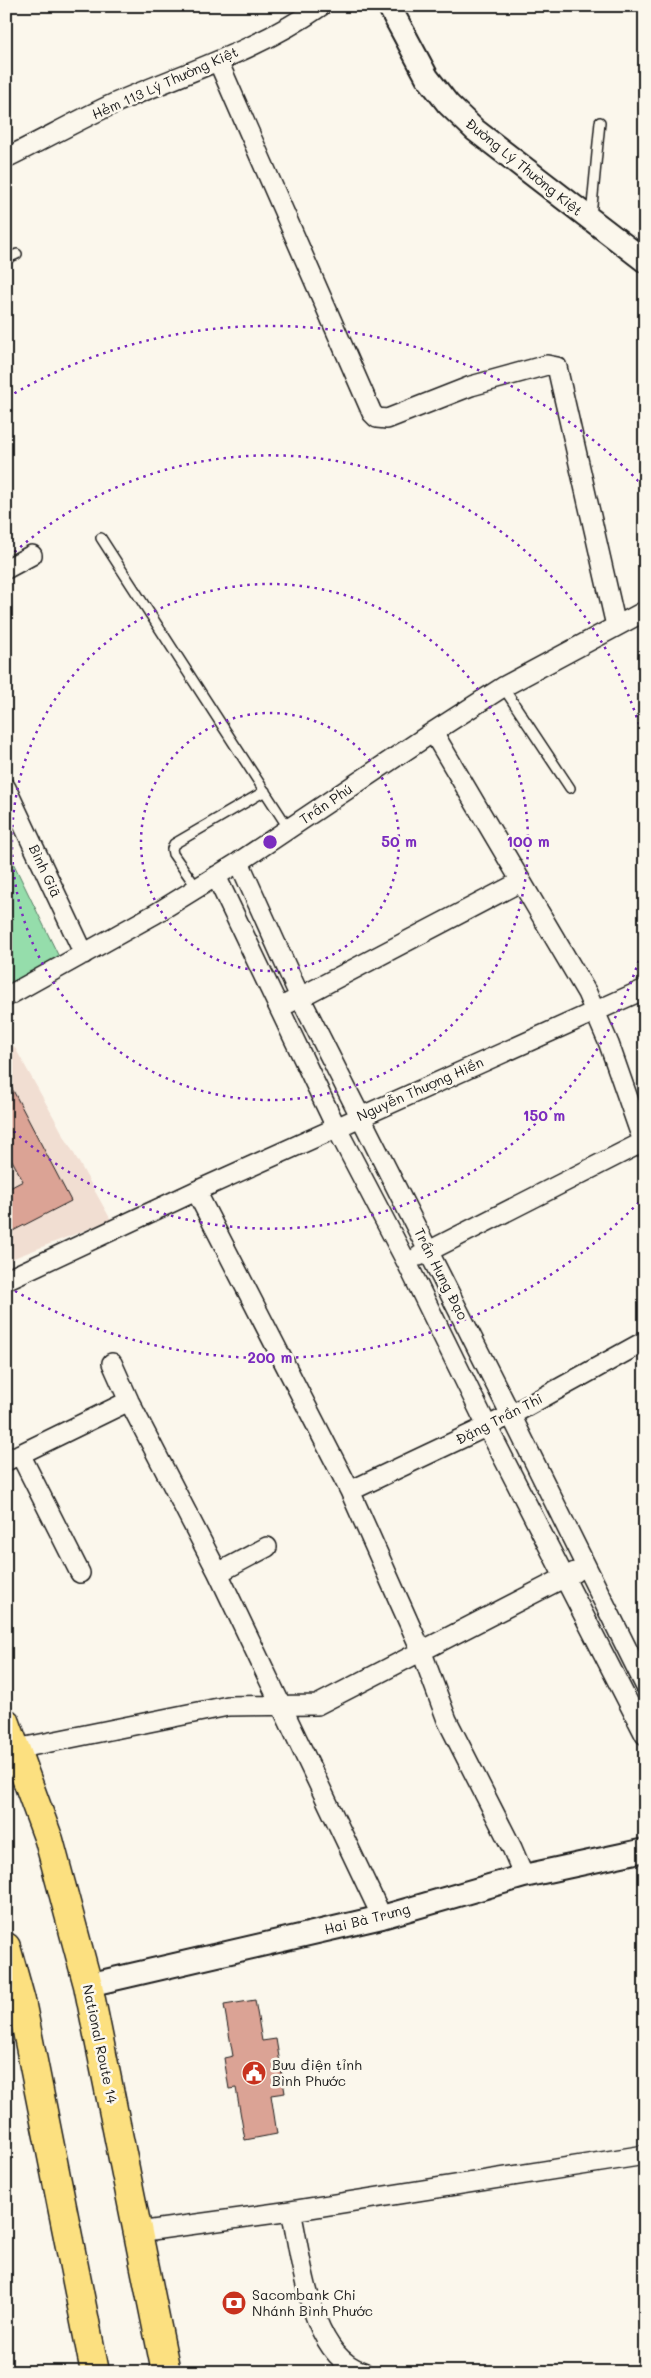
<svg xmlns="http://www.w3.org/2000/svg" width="651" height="2378" viewBox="0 0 651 2378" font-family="Mali,sans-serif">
	<rect width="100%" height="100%" fill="#fbf7ec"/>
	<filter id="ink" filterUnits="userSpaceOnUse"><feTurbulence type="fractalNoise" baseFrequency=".02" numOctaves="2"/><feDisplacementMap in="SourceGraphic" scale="10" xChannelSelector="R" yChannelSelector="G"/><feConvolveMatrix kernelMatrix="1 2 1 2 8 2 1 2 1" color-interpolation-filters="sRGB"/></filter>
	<g filter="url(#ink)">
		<!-- built -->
		<path fill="#f1ded2" d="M 14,1046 L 111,1220 L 6,1261 L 6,1049 Z"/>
		<!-- green -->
		<path fill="#95ddab" stroke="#587c64" d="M 6,848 L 61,961 L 6,1001 Z"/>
		<!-- building -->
		<path fill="#dba395" stroke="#1c1c1c" d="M 6,1077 L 71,1201 L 7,1234 L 6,1190 L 23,1181 L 6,1149 Z
			M 255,2000 L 262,2041 L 276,2039 L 285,2093 L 271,2095 L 277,2134 L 245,2140 L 236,2088 L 229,2089 L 224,2058 L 233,2056 L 224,2005 Z"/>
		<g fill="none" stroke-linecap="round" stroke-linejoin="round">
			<defs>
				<path id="service" d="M 591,216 L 600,122
					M 6,259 L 17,254
					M 101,538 L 289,829
					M 503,687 L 570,788
					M 197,888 L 173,854 L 172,849 L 174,844 L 265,791"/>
				<path id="minor" d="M 218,61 L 372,413 L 377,418 L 387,419 L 471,386 L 547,365 L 557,367 L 616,626
					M 6,158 C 43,140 78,120 115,103 C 184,73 259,50 321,6
					M 6,569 L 32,555
					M 433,732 L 587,993 L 609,1044 L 645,1147
					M 6,788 L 84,954
					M 239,862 L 300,997 L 511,1415 L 645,1685
					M 216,876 L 336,1127 L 407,1263 L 487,1426 L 645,1735
					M 6,997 L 155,914 L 239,862 L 433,732 L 503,687 L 645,611
					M 289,1003 L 520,882
					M 196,1191 L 350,1491 L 421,1650 L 447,1720 L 512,1848 L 524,1876
					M 419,1256 L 645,1141
					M 6,1280 L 196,1191 L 645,989
					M 112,1363 L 129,1401 L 218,1573 L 382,1917
					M 20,1454 L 80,1573
					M 6,1461 L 129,1401
					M 350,1491 L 511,1415 L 645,1341
					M 218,1573 L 267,1547
					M 16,1749 L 228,1706 L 317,1705 L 575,1572
					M 291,2211 C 302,2259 309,2355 363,2372
					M 138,2232 L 291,2211 L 645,2155"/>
				<path id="tertiary" d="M 389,6 L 427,77 L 448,104 L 475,130 L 645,261
					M 88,1985 L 382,1917 L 524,1876 L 645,1850"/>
				<path id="trunk" d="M 6,1723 L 49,1840 L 88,1985 L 166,2372
					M 6,1947 L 21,2001 L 95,2372"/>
			</defs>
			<!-- service casing -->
			<use href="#service" stroke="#1c1c1c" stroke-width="12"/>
			<!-- minor casing -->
			<use href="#minor" stroke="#1c1c1c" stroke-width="22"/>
			<!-- tertiary casing -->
			<use href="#tertiary" stroke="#1c1c1c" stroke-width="26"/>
			<!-- trunk casing -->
			<use href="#trunk" stroke="#1c1c1c" stroke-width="31"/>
			<!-- service -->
			<use href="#service" stroke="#fbf7ec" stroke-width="9"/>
			<!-- minor -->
			<use href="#minor" stroke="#fbf7ec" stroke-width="19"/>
			<!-- tertiary -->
			<use href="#tertiary" stroke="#fbf7ec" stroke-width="22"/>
			<!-- trunk -->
			<use href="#trunk" stroke="#fce080" stroke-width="28"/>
		</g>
	</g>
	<!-- distance rings -->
	<g fill="none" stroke="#7b2cbf" stroke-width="2.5" stroke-dasharray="2.5 5">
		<circle cx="270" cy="842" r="129"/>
		<circle cx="270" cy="842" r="258"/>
		<path d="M645 939A387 387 0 0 1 9 1127M9 557A387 387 0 0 1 645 745"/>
		<path d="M644 1197A516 516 0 0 1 8 1287M8 397A516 516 0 0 1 644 487"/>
	</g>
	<!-- icons -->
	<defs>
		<symbol id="civic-disc" viewBox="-11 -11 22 22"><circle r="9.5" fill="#c8321e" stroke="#fbf7ec"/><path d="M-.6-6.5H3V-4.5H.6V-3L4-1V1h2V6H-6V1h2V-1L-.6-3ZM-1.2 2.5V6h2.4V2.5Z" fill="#fff"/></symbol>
		<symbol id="bank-disc" viewBox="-11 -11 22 22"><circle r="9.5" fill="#c8321e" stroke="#fbf7ec"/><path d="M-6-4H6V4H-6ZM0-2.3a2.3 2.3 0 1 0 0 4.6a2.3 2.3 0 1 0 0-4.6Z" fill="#fff"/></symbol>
	</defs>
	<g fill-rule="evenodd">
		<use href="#civic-disc" x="240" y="2059" width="28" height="28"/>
		<use href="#bank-disc" x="220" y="2289" width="28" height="28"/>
	</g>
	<g text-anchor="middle" stroke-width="5" stroke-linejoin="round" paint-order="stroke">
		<!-- street labels -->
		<g font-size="14" fill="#1c1c1c" stroke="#fbf7ec">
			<text transform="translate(165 83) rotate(-24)" y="5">Hẻm 113 Lý Thường Kiệt</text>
			<text transform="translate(524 167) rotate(39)" y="5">Đường Lý Thường Kiệt</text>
			<text transform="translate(326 804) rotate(-34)" y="5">Trần Phú</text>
			<text transform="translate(45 871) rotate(65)" y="5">Bình Giã</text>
			<text transform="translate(420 1089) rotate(-24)" y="5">Nguyễn Thượng Hiền</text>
			<text transform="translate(441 1274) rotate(63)" y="5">Trần Hưng Đạo</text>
			<text transform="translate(499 1419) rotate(-27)" y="5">Đặng Trần Thi</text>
			<text transform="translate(367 1919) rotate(-14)" y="5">Hai Bà Trưng</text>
			<text transform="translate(100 2044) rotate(78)" y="5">National Route 14</text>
		</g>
		<!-- poi labels -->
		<g font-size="14" fill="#1c1c1c" stroke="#fbf7ec" text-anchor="start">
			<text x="272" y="2070">Bưu điện tỉnh<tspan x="272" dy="16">Bình Phước</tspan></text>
			<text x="252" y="2300">Sacombank Chi<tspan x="252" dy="16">Nhánh Bình Phước</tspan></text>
		</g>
	</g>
	<circle cx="270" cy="842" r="8" fill="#7b2cbf" stroke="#fbf7ec" stroke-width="2.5"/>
	<g font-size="15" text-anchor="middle" font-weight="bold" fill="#7b2cbf" stroke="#fbf7ec" stroke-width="5" stroke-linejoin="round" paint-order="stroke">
		<text x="399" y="847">50 m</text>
		<text x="528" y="847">100 m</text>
		<text x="544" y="1121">150 m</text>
		<text x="270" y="1363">200 m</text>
	</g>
	<!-- margin -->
	<rect width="651" height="2378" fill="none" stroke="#fbf7ec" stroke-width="25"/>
	<rect x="12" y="12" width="626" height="2353" fill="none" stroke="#1c1c1c" stroke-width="2" filter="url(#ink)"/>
</svg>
